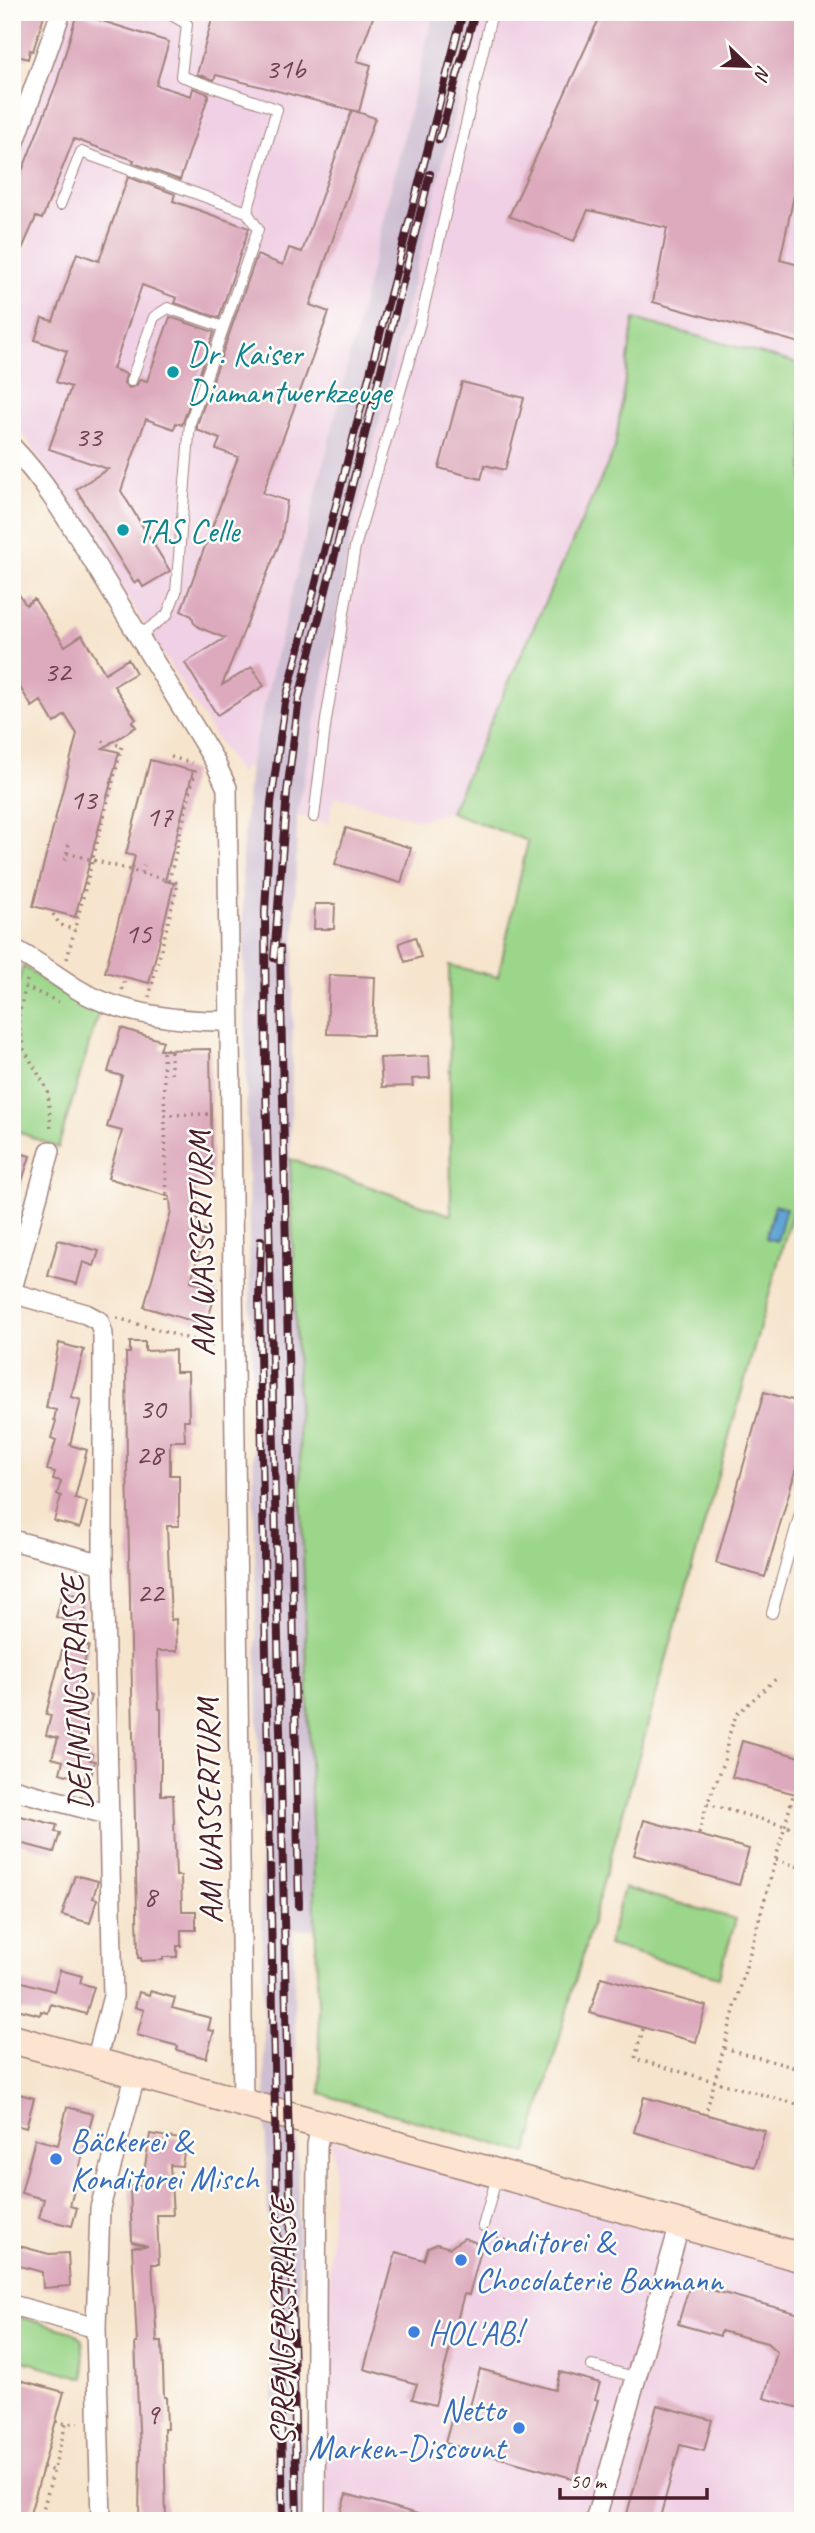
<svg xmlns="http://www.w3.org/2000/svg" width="815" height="2533" viewBox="0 0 815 2533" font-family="Caveat,sans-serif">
	<rect width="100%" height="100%" fill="#fdfcf7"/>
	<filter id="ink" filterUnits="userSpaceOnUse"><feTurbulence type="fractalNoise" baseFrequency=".0143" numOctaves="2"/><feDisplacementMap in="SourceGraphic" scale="14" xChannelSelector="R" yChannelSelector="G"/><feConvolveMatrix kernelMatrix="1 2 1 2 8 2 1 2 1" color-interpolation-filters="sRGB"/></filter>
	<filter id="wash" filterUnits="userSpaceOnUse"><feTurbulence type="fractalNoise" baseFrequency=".00686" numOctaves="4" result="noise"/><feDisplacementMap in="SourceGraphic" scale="28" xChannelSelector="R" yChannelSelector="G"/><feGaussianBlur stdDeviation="1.57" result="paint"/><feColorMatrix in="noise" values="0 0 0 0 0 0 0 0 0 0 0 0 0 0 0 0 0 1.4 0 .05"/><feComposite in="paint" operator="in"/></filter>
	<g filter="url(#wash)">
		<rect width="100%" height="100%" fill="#f6e4cc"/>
		<!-- built -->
		<path fill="#f0d0e4" d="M 61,12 L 434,12 L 250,763 L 239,774 L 25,436 L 12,428 L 12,276 L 15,277 L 31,235 L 12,227 L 12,150 Z
			M 484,12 L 803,12 L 803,1214 L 737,1197 L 449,965 L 498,977 L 528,841 L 450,812 L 419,820 L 334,796 L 329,824 L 297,816 L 353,527 L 456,108 Z
			M 331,2139 L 803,2270 L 803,2521 L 326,2521 L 324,2395 L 334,2158 Z"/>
		<!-- industrial -->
		<path fill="#cebed1" d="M 434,12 L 484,12 L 456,108 L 353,527 L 297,816 L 290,1159 L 316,1928 L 293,1930 L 304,2521 L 276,2521 L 266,2147 L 242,858 L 250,763 Z"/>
		<!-- green -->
		<path fill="#9bd68a" stroke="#727a5a" stroke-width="2" d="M 634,319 L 803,365 L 803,1174 L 527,2153 L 321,2094 L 290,1159 L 451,1215 L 449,965 L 498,977 L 528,841 L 450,812 L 615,448 Z
			M 23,966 L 73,1000 L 99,1011 L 58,1148 L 12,1129 L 12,1004 Z
			M 624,1888 L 736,1919 L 719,1977 L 608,1945 Z
			M 12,2315 L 72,2332 L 82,2340 L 85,2378 L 12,2358 Z"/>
		<!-- water -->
		<path fill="#60a5d5" stroke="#556280" stroke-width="2" d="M 775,1205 L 786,1208 L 777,1241 L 766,1238 Z"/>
		<g id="blocks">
			<!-- building -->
			<path fill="#ddaabd" d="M 12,12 L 45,12 L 33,51 L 30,50 L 28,59 L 12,54 Z
				M 214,12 L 375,12 L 357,61 L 371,65 L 359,112 L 216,75 L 214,80 L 197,74 Z
				M 602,12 L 803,12 L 803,154 L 780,260 L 803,266 L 803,344 L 653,302 L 667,228 L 588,210 L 574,241 L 509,216 Z
				M 77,13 L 169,42 L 156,85 L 191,96 L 193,88 L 209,94 L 180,180 L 133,163 L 134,160 L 74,139 L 42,219 L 36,217 L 12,272 L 12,223 L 20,203 L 12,199 L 12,197 L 57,82 Z
				M 352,110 L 375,118 L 310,305 L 329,312 L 263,493 L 287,501 L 282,537 L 222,685 L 252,667 L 264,686 L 217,715 L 185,663 L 225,638 L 200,628 L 194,623 L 192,616 L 181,611 L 238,457 L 216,449 L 220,439 L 197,430 L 197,425 L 257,255 L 283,265 L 289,248 L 302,252 Z
				M 128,177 L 175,194 L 173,201 L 249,228 L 219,318 L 175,303 L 177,298 L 142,285 L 113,369 L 126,374 L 124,383 L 129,388 L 136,386 L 140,379 L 147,381 L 170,317 L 214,332 L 182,425 L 176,423 L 174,429 L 146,419 L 121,491 L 170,571 L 143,587 L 139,580 L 134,583 L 76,489 L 108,469 L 49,449 L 71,387 L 56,382 L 67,351 L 35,340 L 42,318 L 53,321 L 77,253 L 99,261 Z
				M 462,382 L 524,398 L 505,470 L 485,465 L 481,479 L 439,468 Z
				M 12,584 L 26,605 L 34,599 L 65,646 L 82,635 L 105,673 L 128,659 L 136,673 L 114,686 L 136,719 L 132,722 L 136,727 L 103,748 L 119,752 L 75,917 L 33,906 L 77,734 L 65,715 L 54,723 L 41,701 L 32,707 L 12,674 Z
				M 150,760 L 193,771 L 165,881 L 174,883 L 149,983 L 105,972 L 135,856 L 126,854 Z
				M 346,828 L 411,848 L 401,883 L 335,864 Z
				M 315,904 L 335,904 L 334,929 L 314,929 Z
				M 415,937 L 421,957 L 405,962 L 399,943 Z
				M 329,975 L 375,977 L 373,1035 L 327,1034 Z
				M 121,1028 L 163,1041 L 160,1050 L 210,1049 L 212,1182 L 196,1182 L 198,1228 L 205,1230 L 191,1281 L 217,1289 L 206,1325 L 144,1307 L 171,1212 L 170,1197 L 108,1178 L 122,1131 L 107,1127 L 122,1076 L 108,1072 Z
				M 429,1056 L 430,1078 L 412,1079 L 413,1086 L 382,1087 L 380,1058 Z
				M 12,1151 L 30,1156 L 16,1200 L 12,1200 Z
				M 58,1240 L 99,1251 L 94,1266 L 83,1262 L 77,1284 L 48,1276 Z
				M 130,1342 L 145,1342 L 145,1351 L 175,1350 L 175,1372 L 188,1372 L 189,1420 L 184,1420 L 185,1441 L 170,1441 L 170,1475 L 179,1475 L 179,1526 L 167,1526 L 171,1620 L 176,1619 L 177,1651 L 157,1651 L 159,1709 L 161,1709 L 161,1795 L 173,1795 L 176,1876 L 181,1876 L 182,1911 L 196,1911 L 196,1930 L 181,1930 L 181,1946 L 177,1946 L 177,1957 L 163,1957 L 163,1960 L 141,1961 L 141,1958 L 138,1958 L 127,1466 L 126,1353 L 130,1353 Z
				M 59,1343 L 84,1350 L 71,1397 L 81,1400 L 70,1445 L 87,1450 L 75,1498 L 87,1502 L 80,1528 L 54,1521 L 61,1496 L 57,1494 L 61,1481 L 53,1479 L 55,1472 L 47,1470 L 56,1440 L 51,1438 L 56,1421 L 54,1420 L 56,1410 L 46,1408 Z
				M 764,1392 L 803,1403 L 803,1444 L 765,1577 L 716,1563 Z
				M 63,1591 L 89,1599 L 81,1625 L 56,1617 Z
				M 65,1639 L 89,1646 L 76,1692 L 91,1696 L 77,1750 L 92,1754 L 90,1760 L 95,1761 L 91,1776 L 86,1774 L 84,1780 L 60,1773 L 63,1761 L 52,1758 L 58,1738 L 46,1735 L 51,1715 L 46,1714 Z
				M 742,1741 L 803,1758 L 803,1796 L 732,1777 Z
				M 12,1814 L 57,1825 L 55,1832 L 60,1833 L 54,1852 L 12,1841 Z
				M 644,1820 L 749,1849 L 739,1885 L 634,1855 Z
				M 75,1875 L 98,1881 L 93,1898 L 97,1899 L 90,1923 L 62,1915 Z
				M 60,1970 L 82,1976 L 80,1983 L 94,1987 L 86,2014 L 51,2004 L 48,2013 L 41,2011 L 40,2015 L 17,2009 L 18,2006 L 12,2004 L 12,1979 L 54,1991 Z
				M 601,1977 L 706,2006 L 696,2042 L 590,2013 Z
				M 150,1991 L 175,1998 L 172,2008 L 211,2018 L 208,2030 L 214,2031 L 206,2058 L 177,2050 L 178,2046 L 137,2035 L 144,2010 L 135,2007 L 139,1992 L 149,1995 Z
				M 12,2092 L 34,2098 L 26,2128 L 12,2124 Z
				M 644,2097 L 765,2131 L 755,2167 L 634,2132 Z
				M 67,2107 L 93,2114 L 70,2206 L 77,2208 L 72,2226 L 39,2218 L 44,2199 L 21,2193 L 35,2139 L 58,2145 Z
				M 150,2134 L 186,2140 L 182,2166 L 170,2165 L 173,2215 L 157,2215 L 159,2264 L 152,2264 L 157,2342 L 162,2342 L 164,2397 L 166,2397 L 167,2429 L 164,2429 L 166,2521 L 139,2521 L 140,2450 L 135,2343 L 137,2343 L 132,2247 L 148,2246 L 132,2242 L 130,2186 L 142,2186 Z
				M 464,2238 L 475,2242 L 481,2250 L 469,2295 L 464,2294 L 435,2405 L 412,2399 L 417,2384 L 364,2369 L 396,2252 L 424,2260 L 428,2248 L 437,2244 L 450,2248 Z
				M 12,2244 L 49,2254 L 68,2253 L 70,2286 L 43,2288 L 42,2272 L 12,2264 Z
				M 690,2284 L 803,2315 L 803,2409 L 764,2398 L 777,2352 L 767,2343 L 721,2331 L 720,2336 L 678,2324 Z
				M 480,2369 L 555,2390 L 560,2372 L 600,2383 L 595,2399 L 598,2400 L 576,2479 L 445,2443 L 454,2410 L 468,2414 Z
				M 12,2378 L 64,2392 L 28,2521 L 12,2521 Z
				M 657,2405 L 712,2420 L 704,2451 L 680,2445 L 659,2521 L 625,2521 Z
				M 346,2494 L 425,2516 L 424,2521 L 338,2521 Z"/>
		</g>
	</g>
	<g filter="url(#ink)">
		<use href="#blocks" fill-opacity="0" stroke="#a0827c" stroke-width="2"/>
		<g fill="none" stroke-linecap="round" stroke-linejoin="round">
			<defs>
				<path id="lane" d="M 60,205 L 81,152 L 247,212 L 277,109 L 181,76 L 187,24 L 166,12
					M 131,381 L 154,317 L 168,308 L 223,327
					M 139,636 L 167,615 L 176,592 L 190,423 L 258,229 L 247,212
					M 314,817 L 326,720 L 355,547 L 420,323 L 492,12
					M 772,1613 L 803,1503
					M 483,2226 L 497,2176
					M 592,2366 L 635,2377"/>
				<path id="street" d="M 12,150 L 61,12
					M 12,447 C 48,484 74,530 101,574 C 139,636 176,698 214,760 L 227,788 L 243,2102
					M 12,948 C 35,960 55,975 77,989 C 119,1014 181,1022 229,1021
					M 12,1289 L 50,1151
					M 12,1293 L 86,1314 L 99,1321 L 103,1334 L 103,1564 L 113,1996 L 96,2061
					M 12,1540 L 103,1564
					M 12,1789 L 110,1815
					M 12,2305 L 96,2328
					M 101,2521 L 96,2328 L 100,2208 L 136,2073
					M 315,2521 L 317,2146 L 321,2123
					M 595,2521 L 680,2224"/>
				<path id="secondary" d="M 12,2039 L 803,2258"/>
			</defs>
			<!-- lane casing -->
			<use href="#lane" stroke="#a0827c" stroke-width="12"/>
			<!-- street casing -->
			<use href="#street" stroke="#a0827c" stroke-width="22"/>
			<!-- secondary casing -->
			<use href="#secondary" stroke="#a0827c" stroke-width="31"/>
			<!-- path -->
			<path stroke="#a0827c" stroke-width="3.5" stroke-dasharray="2 5" stroke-linecap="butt" d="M 171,757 L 192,763
				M 67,853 L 178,883 L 149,997
				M 65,860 L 69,844
				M 142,873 L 144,865
				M 169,881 L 196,767
				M 53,914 L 60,925 L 75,930
				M 67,959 L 122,746 L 98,740
				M 27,980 L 18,1019 L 24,1049 L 48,1091 L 51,1132
				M 25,987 L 61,1003
				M 122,990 L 125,979
				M 164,1115 L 211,1114
				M 167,1201 L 163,1050 L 171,1049 L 171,1078
				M 117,1318 L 214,1346
				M 707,1804 L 803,1831
				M 699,1833 L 707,1804 L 724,1763 L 728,1738 L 736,1715 L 778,1677
				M 776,1860 L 803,1868
				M 643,2029 L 635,2059 L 803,2106
				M 724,2048 L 803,2070
				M 707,2109 L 793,1796
				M 490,2236 L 520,2245
				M 56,2421 L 66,2424
				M 43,2467 L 54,2471
				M 30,2514 L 41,2517
				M 40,2521 L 66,2424 L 79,2423"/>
			<!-- lane -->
			<use href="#lane" stroke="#fff" stroke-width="10"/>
			<!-- street -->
			<use href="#street" stroke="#fff" stroke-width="19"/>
			<!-- secondary -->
			<use href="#secondary" stroke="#fde4d1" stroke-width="28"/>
			<defs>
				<path id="rail" d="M 439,140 L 475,12
					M 280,948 L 299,1906
					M 274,958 L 287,792 L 299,698 L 430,174
					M 261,1240 L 259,1300 L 283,2521
					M 297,2521 L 266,1080 L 265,911 L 271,803 L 285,703 L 463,12"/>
			</defs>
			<!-- rail casing -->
			<use href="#rail" stroke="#4a1f2b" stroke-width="8"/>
			<!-- rail -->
			<use href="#rail" stroke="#fdfcf7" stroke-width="5" stroke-dasharray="16" stroke-linecap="butt"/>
		</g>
	</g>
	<!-- markers -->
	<g fill="#0f9aa8" stroke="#fdfcf7" stroke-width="2.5">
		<circle cx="173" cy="372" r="7"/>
		<circle cx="123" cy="530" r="7"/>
	</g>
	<g fill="#3f7fe0" stroke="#fdfcf7" stroke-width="2.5">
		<circle cx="56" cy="2159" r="7"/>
		<circle cx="461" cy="2260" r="7"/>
		<circle cx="414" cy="2332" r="7"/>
		<circle cx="519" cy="2428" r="7"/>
	</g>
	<g text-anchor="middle" stroke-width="5" stroke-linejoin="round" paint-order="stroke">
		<!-- number labels -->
		<g font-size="30" fill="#6f4250">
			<text x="285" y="78">31b</text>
			<text x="88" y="446">33</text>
			<text x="57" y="681">32</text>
			<text x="83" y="809">13</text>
			<text x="159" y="826">17</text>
			<text x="138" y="943">15</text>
			<text x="152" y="1418">30</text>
			<text x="149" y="1464">28</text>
			<text x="150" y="1602">22</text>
			<text x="150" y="1906">8</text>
			<text x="152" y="2424">9</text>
		</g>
		<!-- culture labels -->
		<g font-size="33" fill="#0d838f" stroke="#fdfcf7" text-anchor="start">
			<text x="187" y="365">Dr. Kaiser<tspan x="187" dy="38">Diamantwerkzeuge</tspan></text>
			<text x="137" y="542">TAS Celle</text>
		</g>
		<!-- street labels -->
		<g font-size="33" fill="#4a1f2b" stroke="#fdfcf7">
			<text transform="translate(200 1244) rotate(-91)" y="12">AM WASSERTURM</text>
			<text transform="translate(75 1693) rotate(-92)" y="12">DEHNINGSTRASSE</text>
			<text transform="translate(208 1811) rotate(-91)" y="12">AM WASSERTURM</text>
			<text transform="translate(282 2322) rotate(-90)" y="12">SPRENGERSTRASSE</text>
		</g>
		<!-- shop labels -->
		<g font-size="33" fill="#366cbe" stroke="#fdfcf7" text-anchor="start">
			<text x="70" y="2152">Bäckerei &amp;<tspan x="70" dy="38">Konditorei Misch</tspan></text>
			<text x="475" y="2253">Konditorei &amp;<tspan x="475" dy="38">Chocolaterie Baxmann</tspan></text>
			<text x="428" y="2344">HOL'AB!</text>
			<text x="505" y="2421" text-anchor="end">Netto<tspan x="505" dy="38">Marken-Discount</tspan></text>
		</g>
	</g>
	<!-- margin -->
	<rect width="815" height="2533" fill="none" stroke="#fdfcf7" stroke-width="42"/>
	<!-- north arrow -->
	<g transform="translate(748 66) rotate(113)" stroke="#fdfcf7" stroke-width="5" paint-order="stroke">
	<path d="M0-5L12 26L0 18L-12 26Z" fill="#4a1f2b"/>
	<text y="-10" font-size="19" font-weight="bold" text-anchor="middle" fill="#4a1f2b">N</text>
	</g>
	<!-- scale -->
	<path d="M560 2488v10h147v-10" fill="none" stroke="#4a1f2b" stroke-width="3.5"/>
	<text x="570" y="2488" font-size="21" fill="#4a1f2b" stroke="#fdfcf7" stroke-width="5" paint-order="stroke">50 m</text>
</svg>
